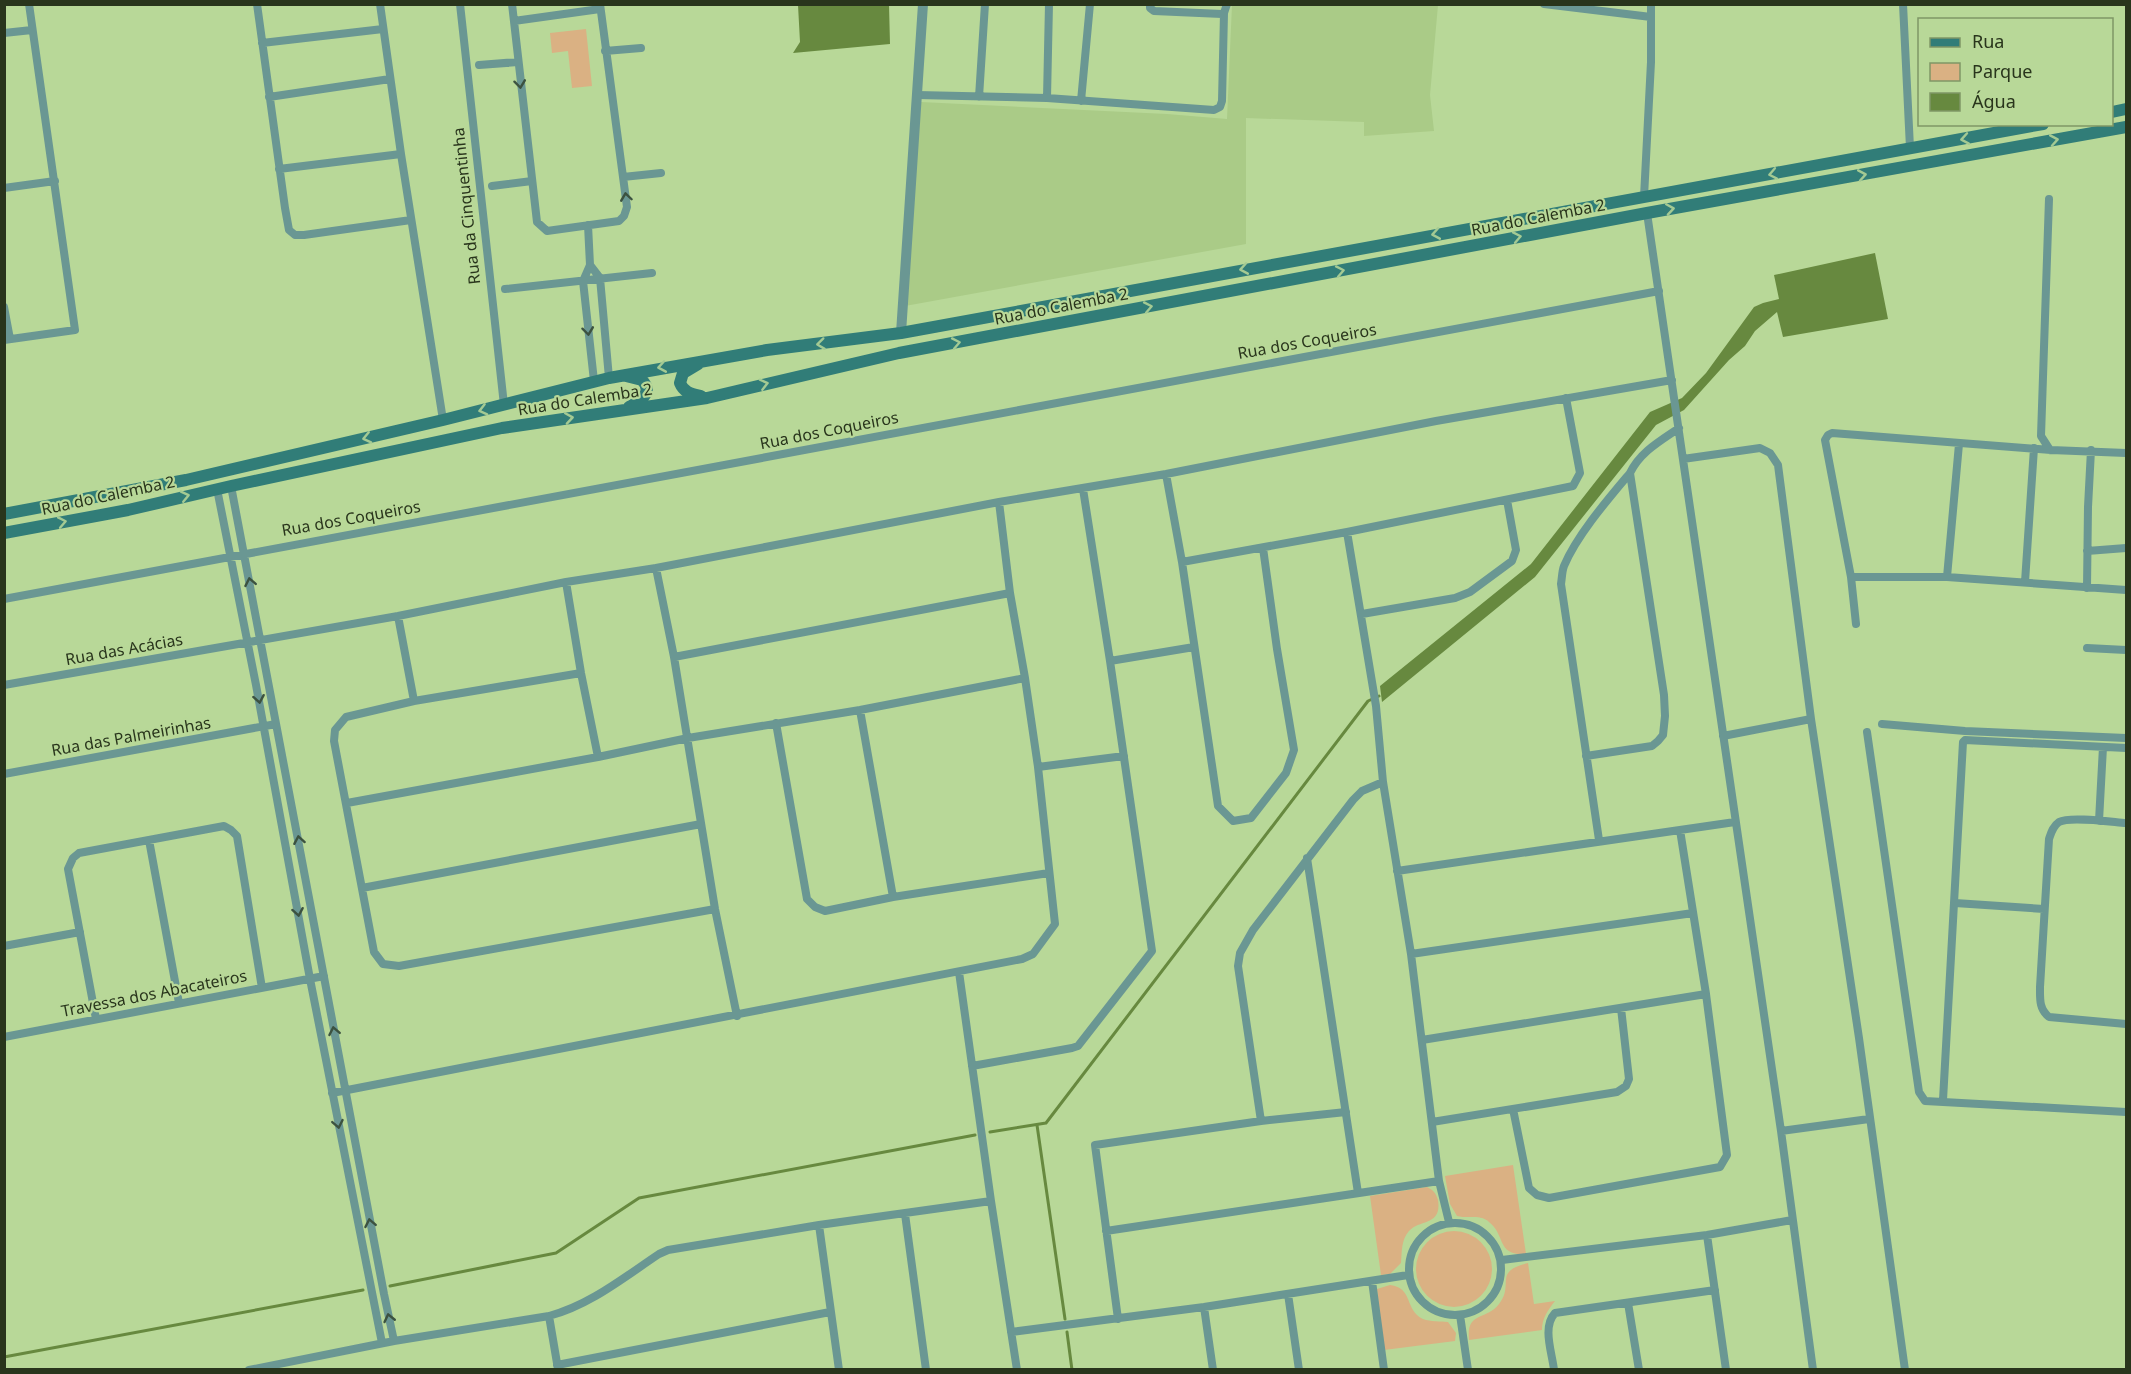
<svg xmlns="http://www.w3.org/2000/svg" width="2131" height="1374" viewBox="0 0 2131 1374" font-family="'Noto Sans',sans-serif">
	<rect width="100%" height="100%" fill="#b8d898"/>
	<!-- built -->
	<path fill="#aacb87" d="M 1232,5 L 1438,5 L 1430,95 L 1434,131 L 1364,136 L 1364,122 L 1246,118 L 1246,244 L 905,306 L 921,102 L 1167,114 L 1227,119 Z"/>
	<!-- green -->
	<path fill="#dab183" d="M 586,29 L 592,86 L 572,88 L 568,51 L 552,53 L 550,33 Z
		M 1513,1165 L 1526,1254 C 1496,1256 1506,1235 1489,1222 C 1480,1214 1468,1219 1457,1216 L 1450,1204 L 1445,1176 Z
		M 1427,1187 C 1433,1190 1436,1193 1438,1200 C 1442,1226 1420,1219 1409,1231 C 1401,1240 1402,1252 1401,1263 L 1390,1274 L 1381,1275 L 1370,1196 Z
		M1416 1269a38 38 0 1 1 76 0a38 38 0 1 1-76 0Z
		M 1528,1263 L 1534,1304 L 1555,1301 C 1548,1310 1542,1318 1542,1330 L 1469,1340 C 1466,1311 1486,1321 1499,1304 C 1515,1284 1492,1272 1528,1263 Z
		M 1390,1285 C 1414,1288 1404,1310 1423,1319 C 1431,1322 1440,1321 1448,1322 L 1456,1333 L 1455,1341 L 1384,1350 L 1377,1289 Z"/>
	<!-- water -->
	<path fill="#67893f" d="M 798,5 L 889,5 L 890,44 L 793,53 L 800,42 Z
		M 1875,253 L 1888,319 L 1783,337 L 1777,312 L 1755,331 L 1745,346 L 1729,360 L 1684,410 L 1656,425 L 1535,577 L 1382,702 L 1380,686 L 1531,564 L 1650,412 L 1682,398 L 1706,373 L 1754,307 L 1763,303 L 1779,299 L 1774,275 Z"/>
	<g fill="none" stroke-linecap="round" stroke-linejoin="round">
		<!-- stream -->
		<path stroke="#67893f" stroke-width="3" d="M 1037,1125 L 1065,1319
			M 990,1132 L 1046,1123 L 1368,701 L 1379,696
			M 390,1286 L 556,1253 L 639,1198 L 975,1135
			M 1067,1332 L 1072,1370
			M 4,1357 L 363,1290"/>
		<!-- minor -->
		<path stroke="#6a9793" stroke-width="8" d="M 257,4 L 285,208 L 289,230 L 295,235 L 304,235 L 411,220
			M 380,4 L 401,154 L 443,420
			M 460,4 L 504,405
			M 512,4 L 537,222 L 547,231 L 619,221 L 624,216 L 627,207 L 600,4
			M 1150,4 L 1150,8 L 1154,11 L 1222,14 L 1224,13 L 1227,4
			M 1544,4 L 1651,17
			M 1903,4 L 1910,148
			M 514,21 L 600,9
			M 4,33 L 32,30
			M 262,43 L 383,29
			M 605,51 L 641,48
			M 479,65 L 518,62
			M 917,95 L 1047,98 L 1214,110 L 1220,107 L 1222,101 L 1224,13
			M 269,97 L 390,79
			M 979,97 L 985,4
			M 1047,98 L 1049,4
			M 1081,101 L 1090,4
			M 279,169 L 401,154
			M 623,177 L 661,173
			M 492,186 L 532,181
			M 4,188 L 55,181
			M 1644,197 L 1651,62 L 1651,4
			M 2049,199 L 2041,436 L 2050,450
			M 1647,213 L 1781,1131 L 1813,1370
			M 588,225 L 590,265 L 583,281 L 594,381
			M 590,265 L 600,278 L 609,378
			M 505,289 L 652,273
			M 4,307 L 10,339
			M 4,340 L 75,330 L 29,4
			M 1683,459 L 1760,448 L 1770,453 L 1778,465 L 1811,719 L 1859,1038 L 1905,1370
			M 1166,474 L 1182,562 L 1218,806 L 1233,821 L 1251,818 L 1286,773 L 1294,750 L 1277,649 L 1263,548
			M 231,486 L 384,1294 L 394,1341
			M 217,489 L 256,685 L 310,979 L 382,1343
			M 1347,532 L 1376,706 L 1383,782 L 1411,954 L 1439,1181 L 1449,1222
			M 2087,551 L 2126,548
			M 1182,562 L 1347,532 L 1573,486 L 1580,473 L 1566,398
			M 656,568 L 674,657 L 715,909 L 737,1016
			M 1851,577 L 1947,577 L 2126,590
			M 1947,577 L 1959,444
			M 566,582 L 581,673 L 598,757
			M 2025,582 L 2034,448
			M 2087,588 L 2088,507 L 2091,450
			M 4,599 L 1659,291
			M 1362,614 L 1455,598 L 1470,592 L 1512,561 L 1516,550 L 1507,500
			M 398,616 L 414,701
			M 1856,624 L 1851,577 L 1825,440 L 1828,435 L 1832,433 L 2051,450 L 2126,453
			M 2087,648 L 2126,650
			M 674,657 L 1010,593
			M 1110,661 L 1194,647
			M 581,673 L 414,701 L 346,717 L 335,730 L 334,741 L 374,952 L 383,964 L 399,966 L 715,909
			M 4,685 L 398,616 L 566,582 L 656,568 L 999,502 L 1166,474 L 1436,421 L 1672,380
			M 860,710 L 893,897
			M 776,723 L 807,899 L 815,907 L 825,911 L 893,897 L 1049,873
			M 1882,724 L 1965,731 L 2126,738
			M 1867,732 L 1919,1092 L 1925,1101 L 2126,1112
			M 1723,736 L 1811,719
			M 1586,756 L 1652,746 L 1658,741 L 1663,735 L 1665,716 L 1664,695 L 1630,473 C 1640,452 1660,441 1679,428
			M 1038,767 L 1124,756
			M 4,774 L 276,724
			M 347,803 L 598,757 L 688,738 L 860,710 L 1025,678
			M 2099,821 L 2103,747
			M 2126,823 C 2112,822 2070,816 2059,822 C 2053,826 2051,833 2049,839 L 2040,987 C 2040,999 2039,1009 2049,1017 L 2126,1024
			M 149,840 L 179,1003
			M 1599,840 L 1561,584 C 1562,578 1562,571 1564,566 C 1577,535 1609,498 1630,473
			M 1307,858 L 1358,1193
			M 1397,871 L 1735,822
			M 362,888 L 701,824
			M 1955,903 L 2044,909
			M 4,946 L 80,932
			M 1411,954 L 1693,913
			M 959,972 L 991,1201 L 1017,1370
			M 96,1019 L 68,869 L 73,858 L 79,853 L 224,826 L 231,830 L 237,836 L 262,988
			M 4,1037 L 324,976
			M 1422,1040 L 1706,994
			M 972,1066 L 1072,1048 L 1078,1046 L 1152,951 L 1110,661 L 1083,489
			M 332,1093 L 1022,959 L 1033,954 L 1055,924 L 1038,767 L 1025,678 L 1010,593 L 999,502
			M 1943,1100 L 1963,742 L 1965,740 L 2126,748
			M 1513,1109 L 1529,1188 L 1537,1195 L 1549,1198 L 1720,1167 L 1727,1155 L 1706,994 L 1680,830
			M 1261,1121 L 1238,966 L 1240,953 L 1253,930 L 1353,800 L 1362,791 L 1383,782
			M 1432,1122 L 1617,1092 L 1626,1086 L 1629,1079 L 1621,1008
			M 1781,1131 L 1869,1119
			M 905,1214 L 926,1370
			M1409 1269a46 46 0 1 1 92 0a46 46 0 1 1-92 0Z
			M 819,1225 L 839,1370
			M 1106,1231 L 1439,1181
			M 1707,1235 L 1726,1370
			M 1502,1260 L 1707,1235 L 1792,1220
			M 1372,1281 L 1384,1370
			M 1288,1294 L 1299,1370
			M 1628,1303 L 1639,1370
			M 1204,1307 L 1213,1370
			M 1460,1315 L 1468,1370
			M 549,1316 L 558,1369
			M 1118,1319 L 1095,1145 L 1261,1121 L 1346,1112
			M 1011,1332 L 1204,1307 L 1408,1275
			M 557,1365 L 830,1312
			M 249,1370 L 394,1341 L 549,1316 C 590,1305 623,1278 659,1254 L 668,1250 L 819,1225 L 991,1201
			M 1554,1370 C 1552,1352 1542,1327 1555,1313 L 1715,1290"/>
		<!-- tertiary -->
		<path stroke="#6a9793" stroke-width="10" d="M 901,333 L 923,4"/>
		<!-- secondary -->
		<path stroke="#317d78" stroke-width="12" d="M 2112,112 L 2126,109
			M 698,364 L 683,373 L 680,383 C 684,393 692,394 701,396
			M 626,376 L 642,380 C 654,393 640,401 629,407
			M 4,514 L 186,480 L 443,420 L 609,378 L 767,350 L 901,333 L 2043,124
			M 4,533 L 128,510 L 231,486 L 502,428 L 707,398 L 899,353 L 1647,213 L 2126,127"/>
	</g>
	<!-- one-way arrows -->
	<defs><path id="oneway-chevron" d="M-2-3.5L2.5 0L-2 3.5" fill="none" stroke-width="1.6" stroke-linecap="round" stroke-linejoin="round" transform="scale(1.5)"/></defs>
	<g stroke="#3c5240">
		<use href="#oneway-chevron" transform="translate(520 84) rotate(83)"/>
		<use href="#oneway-chevron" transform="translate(626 197) rotate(-98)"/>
		<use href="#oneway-chevron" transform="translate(588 331) rotate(83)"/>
		<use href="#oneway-chevron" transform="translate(250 582) rotate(-101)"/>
		<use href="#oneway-chevron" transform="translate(259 699) rotate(80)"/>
		<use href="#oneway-chevron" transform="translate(299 840) rotate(-100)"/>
		<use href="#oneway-chevron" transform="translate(298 912) rotate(80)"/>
		<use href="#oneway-chevron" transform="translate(334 1031) rotate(-101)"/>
		<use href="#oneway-chevron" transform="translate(338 1124) rotate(79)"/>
		<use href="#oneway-chevron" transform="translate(370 1223) rotate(-101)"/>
		<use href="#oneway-chevron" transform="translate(389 1318) rotate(-103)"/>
	</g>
	<g stroke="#a4ca93">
		<use href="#oneway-chevron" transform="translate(1965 139) rotate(170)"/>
		<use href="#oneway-chevron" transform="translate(2054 140) rotate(-10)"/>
		<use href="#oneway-chevron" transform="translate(1773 174) rotate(169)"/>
		<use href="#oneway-chevron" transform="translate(1862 175) rotate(-10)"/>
		<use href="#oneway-chevron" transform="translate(1670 209) rotate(-9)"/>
		<use href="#oneway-chevron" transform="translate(1436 234) rotate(170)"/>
		<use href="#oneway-chevron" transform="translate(1517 237) rotate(-11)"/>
		<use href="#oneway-chevron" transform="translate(1244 269) rotate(170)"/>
		<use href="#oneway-chevron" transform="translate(1340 271) rotate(-11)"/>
		<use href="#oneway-chevron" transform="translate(1148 307) rotate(-11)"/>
		<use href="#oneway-chevron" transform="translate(956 343) rotate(-11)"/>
		<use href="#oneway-chevron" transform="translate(821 344) rotate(173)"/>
		<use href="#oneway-chevron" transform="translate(662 367) rotate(170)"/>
		<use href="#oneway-chevron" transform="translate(764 384) rotate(-14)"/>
		<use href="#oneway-chevron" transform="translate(483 410) rotate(166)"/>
		<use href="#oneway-chevron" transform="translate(569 418) rotate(-9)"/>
		<use href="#oneway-chevron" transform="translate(367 438) rotate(167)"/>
		<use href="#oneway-chevron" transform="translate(185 496) rotate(-13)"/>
		<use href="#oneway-chevron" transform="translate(62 522) rotate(-11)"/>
	</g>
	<g text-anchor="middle" stroke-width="4.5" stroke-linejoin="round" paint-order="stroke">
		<!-- street labels -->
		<g font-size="16" fill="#29351c" stroke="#b8d898">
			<text transform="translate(466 206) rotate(-96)" y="6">Rua da Cinquentinha</text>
			<text transform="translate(1538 217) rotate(-11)" y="6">Rua do Calemba 2</text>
			<text transform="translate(1061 306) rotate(-11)" y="6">Rua do Calemba 2</text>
			<text transform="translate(1307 341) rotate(-10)" y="6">Rua dos Coqueiros</text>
			<text transform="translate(585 399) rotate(-9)" y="6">Rua do Calemba 2</text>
			<text transform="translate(829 430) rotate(-11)" y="6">Rua dos Coqueiros</text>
			<text transform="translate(108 495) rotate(-12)" y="6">Rua do Calemba 2</text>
			<text transform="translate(351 518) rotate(-10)" y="6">Rua dos Coqueiros</text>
			<text transform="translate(124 649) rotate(-10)" y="6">Rua das Acácias</text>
			<text transform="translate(131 736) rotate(-10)" y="6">Rua das Palmeirinhas</text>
			<text transform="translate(154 993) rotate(-11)" y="6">Travessa dos Abacateiros</text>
		</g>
	</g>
	<!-- border -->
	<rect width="2131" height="1374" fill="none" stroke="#29351c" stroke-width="12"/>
	<!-- legend -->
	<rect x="1918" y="18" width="195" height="108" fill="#b8d898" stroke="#7f9766" stroke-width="1.5"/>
	<rect x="1930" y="38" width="30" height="9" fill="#317d78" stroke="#7f9766" stroke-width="1.5"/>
	<text x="1972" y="48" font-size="18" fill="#29351c">Rua</text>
	<rect x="1930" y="63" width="30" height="18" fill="#dab183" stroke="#7f9766" stroke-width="1.5"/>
	<text x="1972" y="78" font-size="18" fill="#29351c">Parque</text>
	<rect x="1930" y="93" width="30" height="18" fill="#67893f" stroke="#7f9766" stroke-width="1.5"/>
	<text x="1972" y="108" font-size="18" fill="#29351c">Água</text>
</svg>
